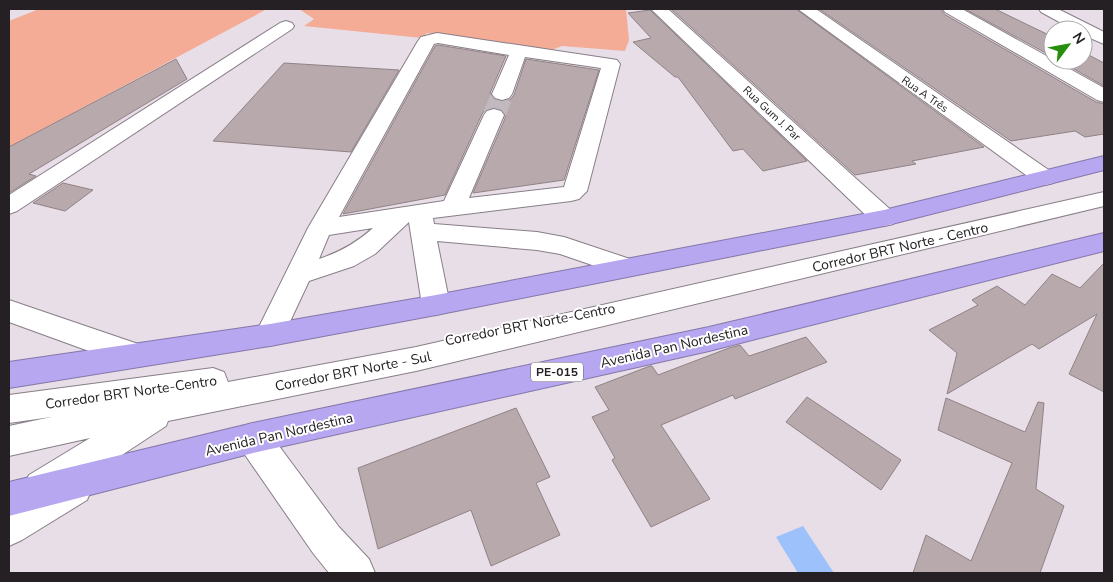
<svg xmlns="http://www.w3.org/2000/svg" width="1113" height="582" viewBox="0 0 1113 582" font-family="'Nunito Sans',sans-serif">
	<rect width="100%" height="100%" fill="#e8dee7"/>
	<!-- green -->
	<path fill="#f5ac96" d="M 39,9 L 267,9 L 9,147 L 9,21 Z
		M 291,9 L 626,9 L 629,40 L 625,51 L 562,46 L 549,51 L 427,33 L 422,38 L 304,26 L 314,19 L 299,9 Z"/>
	<!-- water -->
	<path fill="#9dc1fa" d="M 803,526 L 834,573 L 798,573 L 776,537 Z"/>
	<!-- building -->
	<path fill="#b7a9ac" stroke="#908285" d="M 671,9 L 796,9 L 984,147 L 912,161 L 916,164 L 855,175 Z
		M 819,9 L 941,9 L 944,14 L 1096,102 L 1104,104 L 1104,134 L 1085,137 L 1075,131 L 1011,141 Z
		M 965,9 L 995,9 L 1053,37 L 1053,57 Z
		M 650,10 L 807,161 L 763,171 L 743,149 L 733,151 L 678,77 L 675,77 L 633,42 L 651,38 L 628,13 Z
		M 438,45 L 506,56 L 490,93 L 494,99 L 501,102 L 510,100 L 514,95 L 526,59 L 599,70 L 564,180 L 473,193 L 506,116 L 502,110 L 493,107 L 486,109 L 482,114 L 445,195 L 343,214 L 435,46 Z
		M 1083,52 L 1104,63 L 1104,86 L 1058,60 L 1083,60 Z
		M 176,59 L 187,79 L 29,174 L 36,176 L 9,193 L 9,147 Z
		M 284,63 L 399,70 L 351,152 L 213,141 Z
		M 63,183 L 93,190 L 65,211 L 33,203 Z
		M 1104,263 L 1104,392 L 1069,374 L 1097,314 L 1039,349 L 1032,344 L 947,394 L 957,353 L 929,330 L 978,305 L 972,300 L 997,286 L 1025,305 L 1052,274 L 1080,288 Z
		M 806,337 L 827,362 L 735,399 L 733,395 L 661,425 L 710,499 L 651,527 L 612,460 L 615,458 L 592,417 L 609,410 L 595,387 L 650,366 L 652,366 L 658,375 L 729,348 L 740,345 L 749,356 Z
		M 807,397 L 901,460 L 881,490 L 786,422 Z
		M 946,398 L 1025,432 L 1038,402 L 1044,403 L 1036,489 L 1064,506 L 1040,573 L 913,573 L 926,535 L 971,561 L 1012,463 L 938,430 Z
		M 516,408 L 550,477 L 536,483 L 560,535 L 491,566 L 471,510 L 378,549 L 358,468 Z"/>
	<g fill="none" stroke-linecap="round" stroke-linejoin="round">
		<!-- minor-tunnel-far1 -->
		<path stroke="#c1b8c0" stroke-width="18" stroke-dasharray="18 9" stroke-linecap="butt" d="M 500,99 L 502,94"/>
		<!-- minor-tunnel -->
		<path stroke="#c1b8c0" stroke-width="22" stroke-dasharray="22 11" stroke-linecap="butt" d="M 494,115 L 501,98"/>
		<defs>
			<path id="minor" d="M 651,9 L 668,9 L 893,212 L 896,218 L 893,224 L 884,226 L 875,224 Z
				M 798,9 L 816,9 L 1053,173 L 1056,178 L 1053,183 L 1045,185 L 1037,183 Z
				M 943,9 L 962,9 L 1104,88 L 1104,102 L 1097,100 L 945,12 Z
				M 1039,9 L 1058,9 L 1104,32 L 1104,44 L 1083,35 L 1083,30 L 1074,30 L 1041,12 Z
				M 286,21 L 292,23 L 294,26 L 292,29 L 17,211 L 9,214 L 9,195 L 280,23 Z
				M 437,33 L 611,59 L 617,60 L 620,64 L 587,191 L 579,199 L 571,201 L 433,218 L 434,224 L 537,232 L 564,237 L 633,260 L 637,267 L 633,274 L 624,276 L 560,254 L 537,250 L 437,241 L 450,305 L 446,312 L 436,315 L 426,312 L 422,305 L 409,222 L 375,254 L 354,266 L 309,281 L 280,343 L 270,346 L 260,343 L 255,335 L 308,228 L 418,41 L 421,37 ZM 438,43 L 509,55 L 492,94 L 495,98 L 502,100 L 509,98 L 512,94 L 525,57 L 601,68 L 564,187 L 469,198 L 504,115 L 501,111 L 494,109 L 487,111 L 484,115 L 444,201 L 339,217 L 434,44 ZM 373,228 C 356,243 340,252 319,259 L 329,235 Z
				M 1104,192 L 1104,206 L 416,371 L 168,421 L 166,426 L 87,478 L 92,488 L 87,500 L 22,540 L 9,546 L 9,506 L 28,495 L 24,487 L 29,475 L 90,438 L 9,456 L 9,426 L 51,417 L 9,423 L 9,395 L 213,368 L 224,372 L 228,382 L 416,347 Z
				M 9,300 L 144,346 L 148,355 L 144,364 L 133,367 L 9,322 Z
				M 253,423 L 265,427 L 339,527 L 369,559 L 375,573 L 329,573 L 313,553 L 241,449 L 236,438 L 241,427 Z"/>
			<path id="highway" d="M 1104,156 L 1104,170 L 884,226 L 436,315 L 270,346 L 9,388 L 9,362 L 270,324 L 436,295 L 884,210 Z
				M 1104,233 L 1104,251 L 709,351 L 253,453 L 9,516 L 9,482 L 253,423 L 709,327 Z"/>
		</defs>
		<!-- minor casing -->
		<use href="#minor" stroke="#887e87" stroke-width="2"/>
		<!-- highway casing -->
		<use href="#highway" stroke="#8477a9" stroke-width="2"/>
		<!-- minor -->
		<use href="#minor" fill="#fff" fill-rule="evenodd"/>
		<!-- highway -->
		<use href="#highway" fill="#b7a6f0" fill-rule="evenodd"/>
	</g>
	<g text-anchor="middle" stroke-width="4" stroke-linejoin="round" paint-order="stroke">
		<!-- far-street labels -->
		<g font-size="11" fill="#242024" stroke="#fff">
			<text transform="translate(925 94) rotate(35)" y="4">Rua A Três</text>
			<text transform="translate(772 113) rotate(43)" y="4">Rua Gum J. Par</text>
		</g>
		<!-- shield labels -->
		<rect fill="#fff" stroke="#666366" stroke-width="1" x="531" y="362.5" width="52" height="19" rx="4"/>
		<g font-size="12" font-weight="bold" fill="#242024">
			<text x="557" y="376">PE-015</text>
		</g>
		<!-- street labels -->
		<g font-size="14" fill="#242024" stroke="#fff">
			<text transform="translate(900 247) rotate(-13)" y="5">Corredor BRT Norte - Centro</text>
			<text transform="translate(530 324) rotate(-11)" y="5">Corredor BRT Norte-Centro</text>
			<text transform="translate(674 346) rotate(-13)" y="5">Avenida Pan Nordestina</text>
			<text transform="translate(353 371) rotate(-11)" y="5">Corredor BRT Norte - Sul</text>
			<text transform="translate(131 392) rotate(-8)" y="5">Corredor BRT Norte-Centro</text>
			<text transform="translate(279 434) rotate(-13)" y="5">Avenida Pan Nordestina</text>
		</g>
	</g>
	<!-- border -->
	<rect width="1113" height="582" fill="none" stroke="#242024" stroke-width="20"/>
	<!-- north arrow -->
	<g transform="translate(1068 45) rotate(58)"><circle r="24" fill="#ffffff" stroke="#a7a6a7"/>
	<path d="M0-4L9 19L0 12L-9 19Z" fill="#268e0d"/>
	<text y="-8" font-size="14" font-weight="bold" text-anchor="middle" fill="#242024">N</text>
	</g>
</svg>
